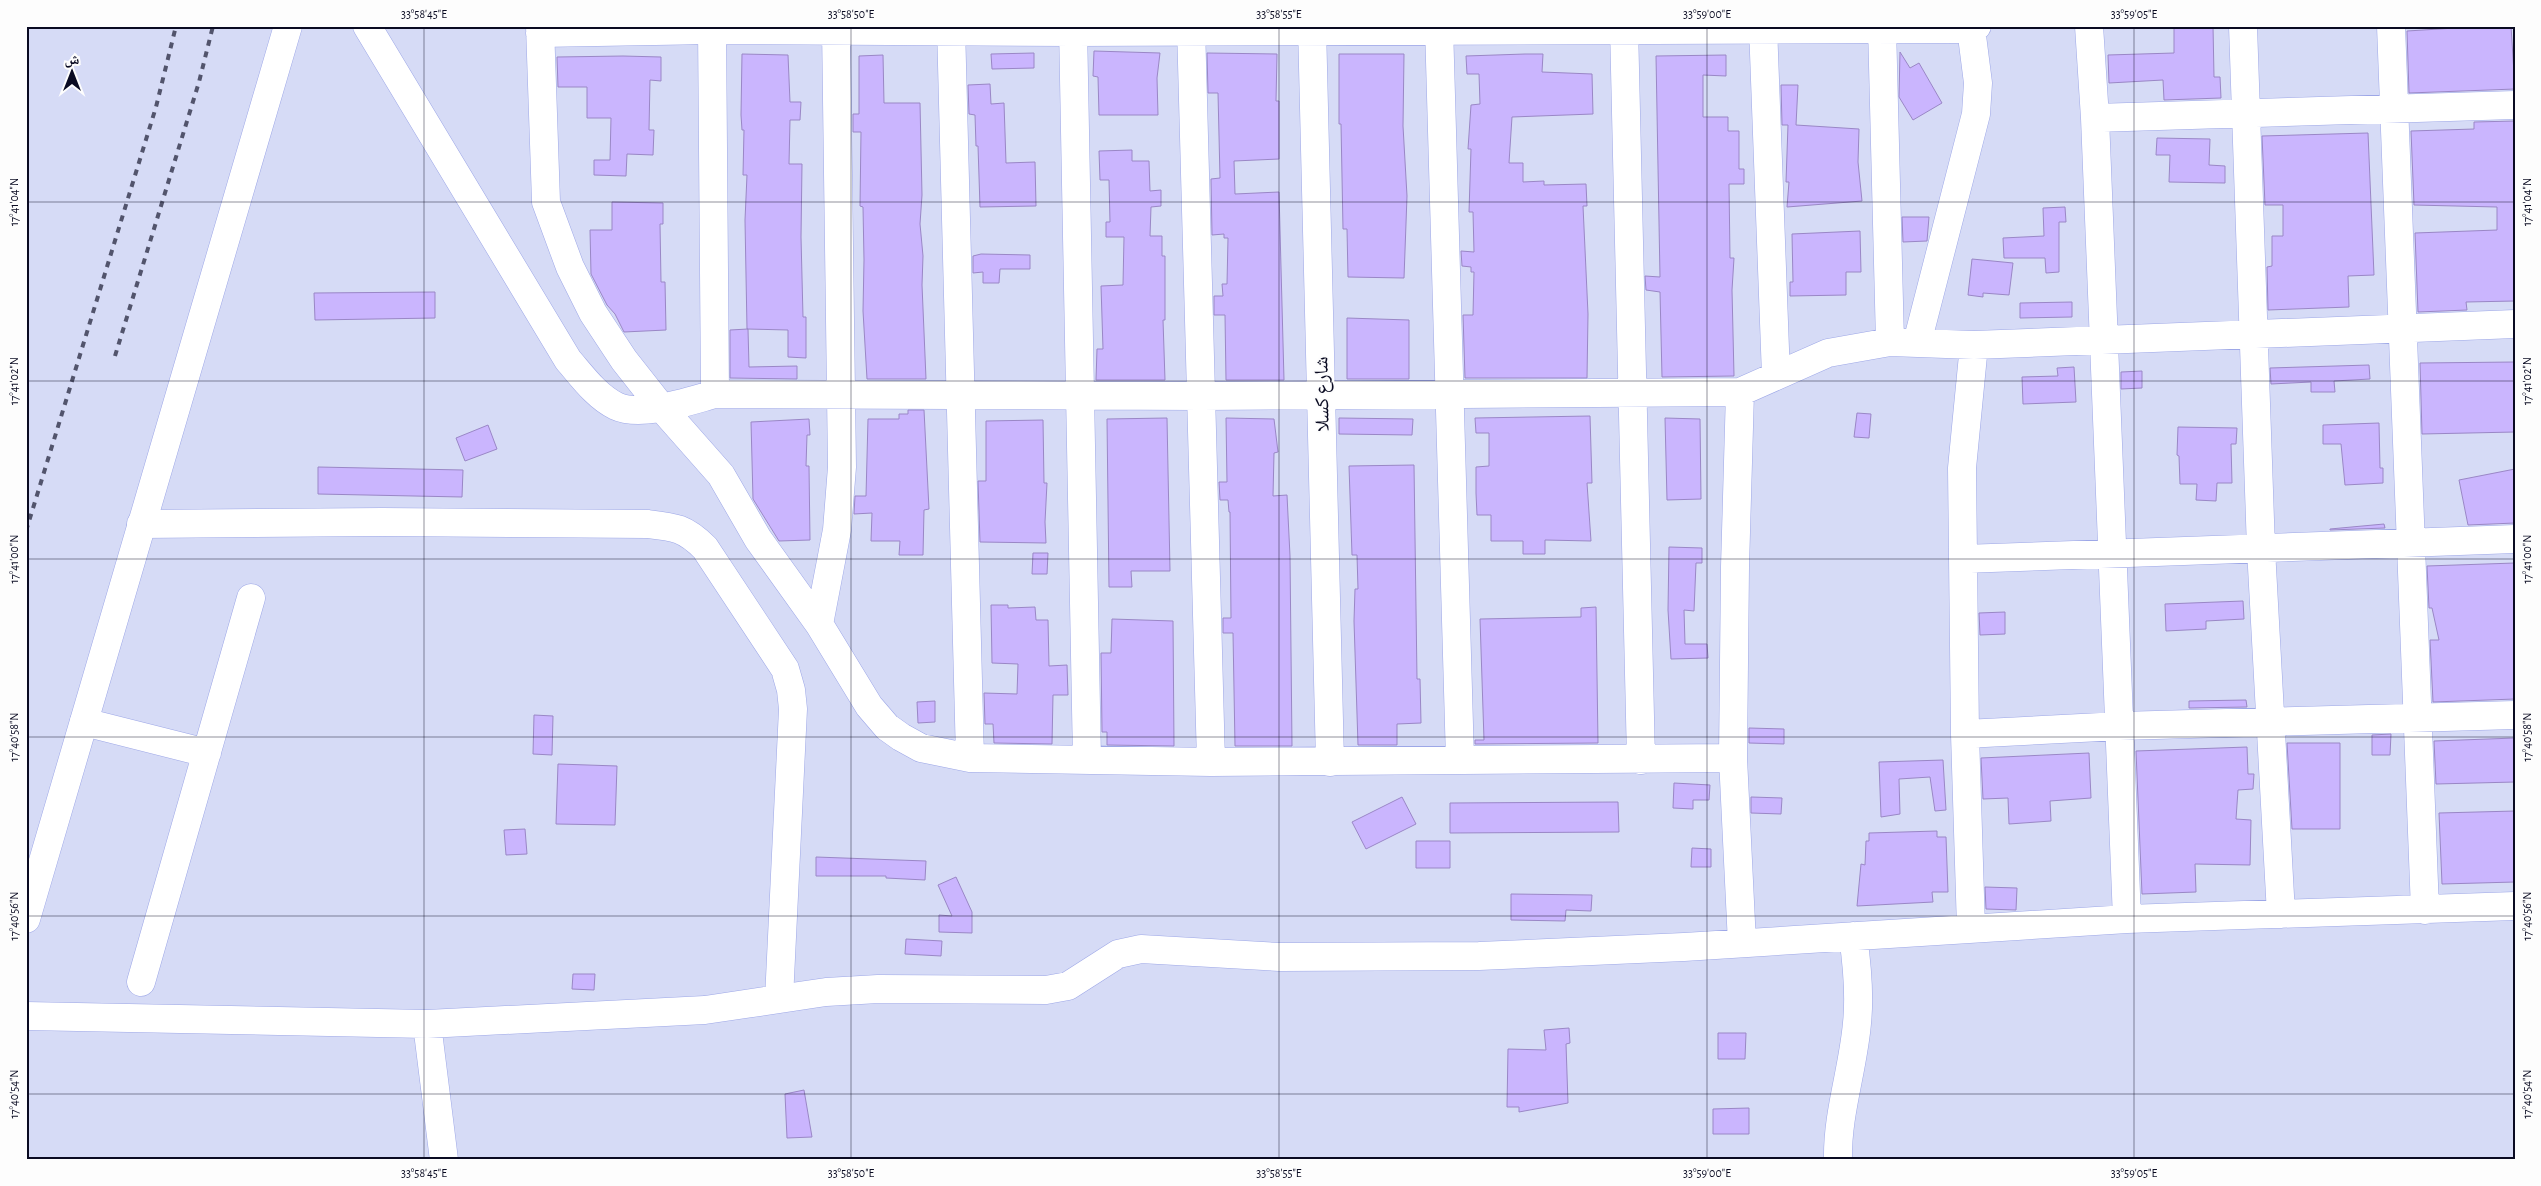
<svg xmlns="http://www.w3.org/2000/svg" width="2541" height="1186" viewBox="0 0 2541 1186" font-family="'Alegreya Sans','Noto Naskh Arabic',sans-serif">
	<rect width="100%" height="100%" fill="#d6dbf6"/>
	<!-- building -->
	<path fill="#cab5fe" stroke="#9a87c6" d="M 2174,26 L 2213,26 L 2214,77 L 2220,77 L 2221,98 L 2164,100 L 2163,80 L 2109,83 L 2108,55 L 2174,53 Z
		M 2487,26 L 2511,26 L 2515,89 L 2409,93 L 2407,31 Z
		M 1094,51 L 1160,53 L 1157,78 L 1158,115 L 1099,115 L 1098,77 L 1093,76 Z
		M 1900,52 L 1910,68 L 1919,63 L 1942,103 L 1913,120 L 1899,97 Z
		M 1034,53 L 1034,68 L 992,69 L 991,54 Z
		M 1207,53 L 1277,54 L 1276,101 L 1279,101 L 1279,159 L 1234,161 L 1235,194 L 1279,192 L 1284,380 L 1226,380 L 1225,315 L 1214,315 L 1214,296 L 1223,296 L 1222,284 L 1227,284 L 1228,238 L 1224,238 L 1224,234 L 1212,235 L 1211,179 L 1220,178 L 1218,93 L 1208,93 Z
		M 742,54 L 788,55 L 790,102 L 801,102 L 800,120 L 790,120 L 789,164 L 802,164 L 801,237 L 803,317 L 806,317 L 806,358 L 788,357 L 788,330 L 747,329 L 745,220 L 747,175 L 743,175 L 744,130 L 742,130 L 741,115 Z
		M 1339,54 L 1404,54 L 1403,126 L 1407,196 L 1404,278 L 1348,277 L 1347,229 L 1343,229 L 1341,124 L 1339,124 Z
		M 1525,54 L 1543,54 L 1542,72 L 1592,74 L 1593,114 L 1512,117 L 1509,163 L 1523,163 L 1523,182 L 1544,181 L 1544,185 L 1586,184 L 1587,206 L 1583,206 L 1588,314 L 1587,378 L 1465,378 L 1463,315 L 1473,315 L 1474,272 L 1471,272 L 1471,267 L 1462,266 L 1461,251 L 1474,252 L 1473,212 L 1469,212 L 1471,149 L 1468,149 L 1471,105 L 1480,104 L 1479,74 L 1467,74 L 1466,56 Z
		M 883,55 L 884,103 L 920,103 L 922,195 L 920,224 L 923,256 L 922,285 L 926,379 L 867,379 L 863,311 L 864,260 L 863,207 L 860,206 L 861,132 L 853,132 L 853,114 L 859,114 L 859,56 Z
		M 1726,55 L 1726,76 L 1703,75 L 1703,117 L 1728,117 L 1728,131 L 1739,131 L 1739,169 L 1744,169 L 1744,184 L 1729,184 L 1730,258 L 1734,258 L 1732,290 L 1734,376 L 1662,377 L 1660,292 L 1646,290 L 1645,276 L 1660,277 L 1656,56 Z
		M 623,56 L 661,57 L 661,81 L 650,80 L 649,130 L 654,130 L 653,155 L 627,154 L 626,176 L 594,175 L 594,160 L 610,160 L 611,118 L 587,118 L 587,87 L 558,87 L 557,57 Z
		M 990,84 L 991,104 L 1004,103 L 1006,163 L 1035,162 L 1036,206 L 980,207 L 978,146 L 976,146 L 975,115 L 969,114 L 968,85 Z
		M 1781,85 L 1798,85 L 1796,125 L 1859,129 L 1858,162 L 1862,201 L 1787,207 L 1789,182 L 1786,182 L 1788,125 L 1782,125 Z
		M 2515,121 L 2515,301 L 2466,302 L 2467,310 L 2418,312 L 2415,233 L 2497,230 L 2497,207 L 2414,205 L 2411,131 L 2474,129 L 2474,122 Z
		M 2368,133 L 2374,275 L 2348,276 L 2349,307 L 2268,310 L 2267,267 L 2272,266 L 2272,236 L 2283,236 L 2283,205 L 2265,205 L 2262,136 Z
		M 2157,138 L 2210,139 L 2209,165 L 2225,166 L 2225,183 L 2169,182 L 2170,155 L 2156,155 Z
		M 1132,150 L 1132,161 L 1149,161 L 1150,191 L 1161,190 L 1161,206 L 1151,207 L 1150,236 L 1162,236 L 1162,256 L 1165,256 L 1165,320 L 1163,320 L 1165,380 L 1096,380 L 1097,349 L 1103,349 L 1101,286 L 1123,285 L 1124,237 L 1106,237 L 1106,222 L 1110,222 L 1109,180 L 1100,180 L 1099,151 Z
		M 612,202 L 663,203 L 663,224 L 660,224 L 661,282 L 665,282 L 666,330 L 624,332 L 615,314 L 607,305 L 591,274 L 590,230 L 612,230 Z
		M 2065,207 L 2066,222 L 2059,222 L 2059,272 L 2046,273 L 2045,258 L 2004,258 L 2003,238 L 2044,236 L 2043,208 Z
		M 1902,217 L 1929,217 L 1927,241 L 1903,242 Z
		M 1860,231 L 1861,272 L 1846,272 L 1846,295 L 1790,296 L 1790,282 L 1793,282 L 1792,234 Z
		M 981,254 L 1030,255 L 1030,269 L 1000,269 L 999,283 L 983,283 L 983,272 L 973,273 L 973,256 Z
		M 1972,259 L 2013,263 L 2009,295 L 1983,293 L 1983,297 L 1968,295 Z
		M 435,292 L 435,318 L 315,320 L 314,293 Z
		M 2072,302 L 2072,317 L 2020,318 L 2020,303 Z
		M 1347,318 L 1409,320 L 1409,379 L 1347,379 Z
		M 748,329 L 749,367 L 797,366 L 797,379 L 730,378 L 730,330 Z
		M 2515,362 L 2515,432 L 2422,434 L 2420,363 Z
		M 2369,365 L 2370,379 L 2334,381 L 2335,392 L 2311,392 L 2311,382 L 2271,384 L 2270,368 Z
		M 2074,367 L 2076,402 L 2023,404 L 2022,377 L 2058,376 L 2057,368 Z
		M 2142,371 L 2142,388 L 2121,389 L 2121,372 Z
		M 908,410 L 924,410 L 929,509 L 924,510 L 923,555 L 899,555 L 900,541 L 871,541 L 872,513 L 854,514 L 855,496 L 866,496 L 868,419 L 899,419 L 899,414 L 908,414 Z
		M 1857,413 L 1871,414 L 1869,438 L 1854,437 Z
		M 1590,416 L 1592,483 L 1587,483 L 1591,541 L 1545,540 L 1545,554 L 1523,554 L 1523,541 L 1491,541 L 1491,515 L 1477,515 L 1476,493 L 1476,467 L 1489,466 L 1489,433 L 1476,433 L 1475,418 Z
		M 1167,418 L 1170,571 L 1131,571 L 1132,587 L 1109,587 L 1107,419 Z
		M 1226,418 L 1274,419 L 1278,452 L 1274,453 L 1273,496 L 1287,495 L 1290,556 L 1292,746 L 1235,746 L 1233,633 L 1223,633 L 1223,618 L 1231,618 L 1230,512 L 1229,512 L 1228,500 L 1220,500 L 1219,482 L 1227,482 Z
		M 1339,418 L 1413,419 L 1412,435 L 1339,434 Z
		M 1665,418 L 1700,419 L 1701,499 L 1667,500 Z
		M 809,419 L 810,435 L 807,435 L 806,466 L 809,466 L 810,540 L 779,541 L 753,499 L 751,422 Z
		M 1043,420 L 1044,483 L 1047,483 L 1045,522 L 1046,543 L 980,542 L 978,481 L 986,481 L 986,421 Z
		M 2379,423 L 2380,468 L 2383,468 L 2383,483 L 2345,485 L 2341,444 L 2323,444 L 2323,425 Z
		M 488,425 L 497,449 L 465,461 L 456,438 Z
		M 2178,427 L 2237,428 L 2236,444 L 2231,444 L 2232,483 L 2217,483 L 2216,501 L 2196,500 L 2197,484 L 2180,484 L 2179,456 L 2177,455 Z
		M 1414,465 L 1417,679 L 1420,679 L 1421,723 L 1397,724 L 1397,745 L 1358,745 L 1354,621 L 1355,589 L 1358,589 L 1357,555 L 1352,555 L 1349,466 Z
		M 318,467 L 463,470 L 462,497 L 318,494 Z
		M 2515,469 L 2515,523 L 2468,525 L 2459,480 Z
		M 2384,524 L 2385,528 L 2330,530 L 2330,529 Z
		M 1669,547 L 1702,548 L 1702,563 L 1696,563 L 1694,611 L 1684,610 L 1685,644 L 1707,644 L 1708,658 L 1671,659 L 1668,610 Z
		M 1033,553 L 1048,553 L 1047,574 L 1032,574 Z
		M 2515,563 L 2515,699 L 2433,702 L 2430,640 L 2439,640 L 2432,608 L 2429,608 L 2427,566 Z
		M 2243,601 L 2244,619 L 2206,621 L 2206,629 L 2166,631 L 2165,604 Z
		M 991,605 L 1008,605 L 1008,608 L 1035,607 L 1036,620 L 1048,620 L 1049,666 L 1067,665 L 1068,695 L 1053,695 L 1052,744 L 994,743 L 993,724 L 985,724 L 984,693 L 1017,694 L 1018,664 L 992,663 Z
		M 1596,607 L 1598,743 L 1475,744 L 1475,740 L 1484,740 L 1480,619 L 1581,617 L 1581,608 Z
		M 2005,612 L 2005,634 L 1980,635 L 1979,613 Z
		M 1112,619 L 1173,621 L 1174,746 L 1107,745 L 1107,732 L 1102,732 L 1101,653 L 1111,653 Z
		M 2246,700 L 2247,707 L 2189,708 L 2189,701 Z
		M 935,701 L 935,722 L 918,723 L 917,702 Z
		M 534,715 L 553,716 L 552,755 L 533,754 Z
		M 1749,728 L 1784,729 L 1784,744 L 1749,743 Z
		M 2391,734 L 2390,755 L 2372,755 L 2372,735 Z
		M 2515,738 L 2515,782 L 2436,784 L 2434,741 Z
		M 2287,743 L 2340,743 L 2340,829 L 2292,829 Z
		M 2247,747 L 2248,774 L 2254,774 L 2253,789 L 2238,790 L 2236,819 L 2251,820 L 2250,865 L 2195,864 L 2196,892 L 2142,894 L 2136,751 Z
		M 2089,753 L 2091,798 L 2050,801 L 2051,821 L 2009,824 L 2008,798 L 1983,799 L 1981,758 Z
		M 1943,760 L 1946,810 L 1935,811 L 1930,777 L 1899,779 L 1900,814 L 1881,817 L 1879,762 Z
		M 558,764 L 617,766 L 615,825 L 556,824 Z
		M 1674,783 L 1710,785 L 1709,800 L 1693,800 L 1693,809 L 1673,808 Z
		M 1402,797 L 1416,824 L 1366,849 L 1352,822 Z
		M 1751,797 L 1782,798 L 1781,814 L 1751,813 Z
		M 1618,802 L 1619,832 L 1450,833 L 1450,803 Z
		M 2515,811 L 2515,882 L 2442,884 L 2439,813 Z
		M 525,829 L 527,854 L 506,855 L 504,830 Z
		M 1937,831 L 1937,837 L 1946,837 L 1948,892 L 1932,892 L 1933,902 L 1857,906 L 1861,864 L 1865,865 L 1866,841 L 1869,841 L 1869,833 Z
		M 1416,841 L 1450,841 L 1450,868 L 1416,868 Z
		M 1692,848 L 1711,849 L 1711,867 L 1691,867 Z
		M 816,857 L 926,861 L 925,880 L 886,878 L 886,876 L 816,876 Z
		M 956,877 L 972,912 L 972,933 L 939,932 L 939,915 L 952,916 L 938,885 Z
		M 1985,887 L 2017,888 L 2016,910 L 1986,909 Z
		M 1511,894 L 1592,895 L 1591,911 L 1566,910 L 1565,921 L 1511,920 Z
		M 906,939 L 942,941 L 941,956 L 905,954 Z
		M 573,974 L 595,974 L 594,990 L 572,989 Z
		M 1569,1028 L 1570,1043 L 1566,1044 L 1568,1103 L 1519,1112 L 1519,1107 L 1507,1107 L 1508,1049 L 1546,1050 L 1544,1030 Z
		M 1718,1033 L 1746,1033 L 1745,1059 L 1718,1059 Z
		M 804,1090 L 812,1137 L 787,1138 L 785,1094 Z
		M 1749,1108 L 1749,1134 L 1713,1134 L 1713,1109 Z"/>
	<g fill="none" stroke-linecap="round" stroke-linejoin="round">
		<defs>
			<path id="minor" d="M 367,26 L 568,360 C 582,376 596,396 616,406 C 641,418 689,401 715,394 L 1202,396 L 1740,392 L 1828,353 L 1890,342 L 1974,345 L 2515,324
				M 540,26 L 546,202 L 570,267 L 593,313 L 624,360 L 661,407 L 721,475 L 758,539 L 819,624 L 869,706 L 887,727 L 901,737 L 921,748 L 970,758 L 1211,762 L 1733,758
				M 712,26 L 715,394
				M 951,26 L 970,758
				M 1073,26 L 1087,760
				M 1191,26 L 1211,762
				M 1312,26 L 1330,762
				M 1439,26 L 1460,760
				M 1624,26 L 1641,760
				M 1763,26 L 1776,376
				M 1882,26 L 1890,342
				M 2089,26 L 2095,118 L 2127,919
				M 2243,26 L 2261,549 L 2281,914
				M 2391,26 L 2425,910
				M 540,33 L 712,30 L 1073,32 L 1958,29 L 1977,26
				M 2095,118 L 2515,105
				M 1917,343 L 1976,114 L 1978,83 L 1971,28
				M 1740,392 L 1735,567 L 1733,758 L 1742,943
				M 141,524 L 382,522 L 648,524 C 675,527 685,528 705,548 L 785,669 L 791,690 L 793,709 L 779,999
				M 1963,559 L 2515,539
				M 819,624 L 837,530 L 842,467 L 836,26
				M 84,722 L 207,753
				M 1965,734 L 2120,726 L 2515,715
				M 1971,928 L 1965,734 L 1962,468 L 1974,345
				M 141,982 L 251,598
				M 26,1016 L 427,1024 L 705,1010 L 826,992 L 878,989 L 1046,990 L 1068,986 L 1118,954 L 1141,949 L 1280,957 L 1479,956 L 1684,947 L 2127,919 L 2515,906
				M 427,1024 L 444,1160
				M 1838,1160 C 1837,1113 1853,1070 1857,1023 C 1860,994 1857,964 1853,936"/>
			<path id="major" d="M 26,919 L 288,26"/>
		</defs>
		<!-- minor casing -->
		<use href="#minor" stroke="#9da7e7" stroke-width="29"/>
		<!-- major casing -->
		<use href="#major" stroke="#9da7e7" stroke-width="29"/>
		<!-- minor -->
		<use href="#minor" stroke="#fff" stroke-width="28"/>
		<!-- major -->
		<use href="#major" stroke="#fff" stroke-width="28"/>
		<!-- rail -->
		<path stroke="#52546c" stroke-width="4" stroke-dasharray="6 6" stroke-linecap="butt" d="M 115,356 L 199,82 L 213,26
			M 26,531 L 156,107 L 176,26"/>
	</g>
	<!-- ticks -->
	<path fill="none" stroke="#0a0b22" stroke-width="1" stroke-opacity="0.45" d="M 424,26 L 424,1160M 851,26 L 851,1160M 1279,26 L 1279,1160M 1707,26 L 1707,1160M 2134,26 L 2134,1160M 26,202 L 2515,202M 26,381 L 2515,381M 26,559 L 2515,559M 26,737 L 2515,737M 26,916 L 2515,916M 26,1094 L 2515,1094"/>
	<g text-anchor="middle" stroke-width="4" stroke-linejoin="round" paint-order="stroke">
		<!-- street labels -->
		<g font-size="20" fill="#0a0b22" stroke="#fdfdfd">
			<text transform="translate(1321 394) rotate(-91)" y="7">شارع كسلا</text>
		</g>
	</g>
	<!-- border -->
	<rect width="2541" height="1186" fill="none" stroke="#fdfdfd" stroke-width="55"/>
	<!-- north arrow -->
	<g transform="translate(72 72)" stroke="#fdfdfd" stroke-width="4" paint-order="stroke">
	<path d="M0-4L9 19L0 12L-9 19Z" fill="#0a0b22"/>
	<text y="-8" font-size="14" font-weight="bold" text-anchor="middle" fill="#0a0b22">ش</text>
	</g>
	<rect x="28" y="28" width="2486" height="1130" fill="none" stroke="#0a0b22" stroke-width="2"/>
	<g font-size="12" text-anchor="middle" fill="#0a0b22">
		<text x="424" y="18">33°58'45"E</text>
		<text x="851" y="18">33°58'50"E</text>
		<text x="1279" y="18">33°58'55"E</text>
		<text x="1707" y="18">33°59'00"E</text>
		<text x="2134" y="18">33°59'05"E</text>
		<text transform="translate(14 202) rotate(-90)" y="4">17°41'04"N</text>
		<text transform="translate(2527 202) rotate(-90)" y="4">17°41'04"N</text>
		<text transform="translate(14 381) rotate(-90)" y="4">17°41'02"N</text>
		<text transform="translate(2527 381) rotate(-90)" y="4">17°41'02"N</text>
		<text transform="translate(14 559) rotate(-90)" y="4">17°41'00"N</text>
		<text transform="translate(2527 559) rotate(-90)" y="4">17°41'00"N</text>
		<text transform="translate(14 737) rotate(-90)" y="4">17°40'58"N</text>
		<text transform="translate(2527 737) rotate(-90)" y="4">17°40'58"N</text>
		<text transform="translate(14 916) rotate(-90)" y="4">17°40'56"N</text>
		<text transform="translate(2527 916) rotate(-90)" y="4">17°40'56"N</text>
		<text transform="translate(14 1094) rotate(-90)" y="4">17°40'54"N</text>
		<text transform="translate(2527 1094) rotate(-90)" y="4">17°40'54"N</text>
		<text x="424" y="1177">33°58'45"E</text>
		<text x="851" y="1177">33°58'50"E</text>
		<text x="1279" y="1177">33°58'55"E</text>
		<text x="1707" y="1177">33°59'00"E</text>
		<text x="2134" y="1177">33°59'05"E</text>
	</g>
</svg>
